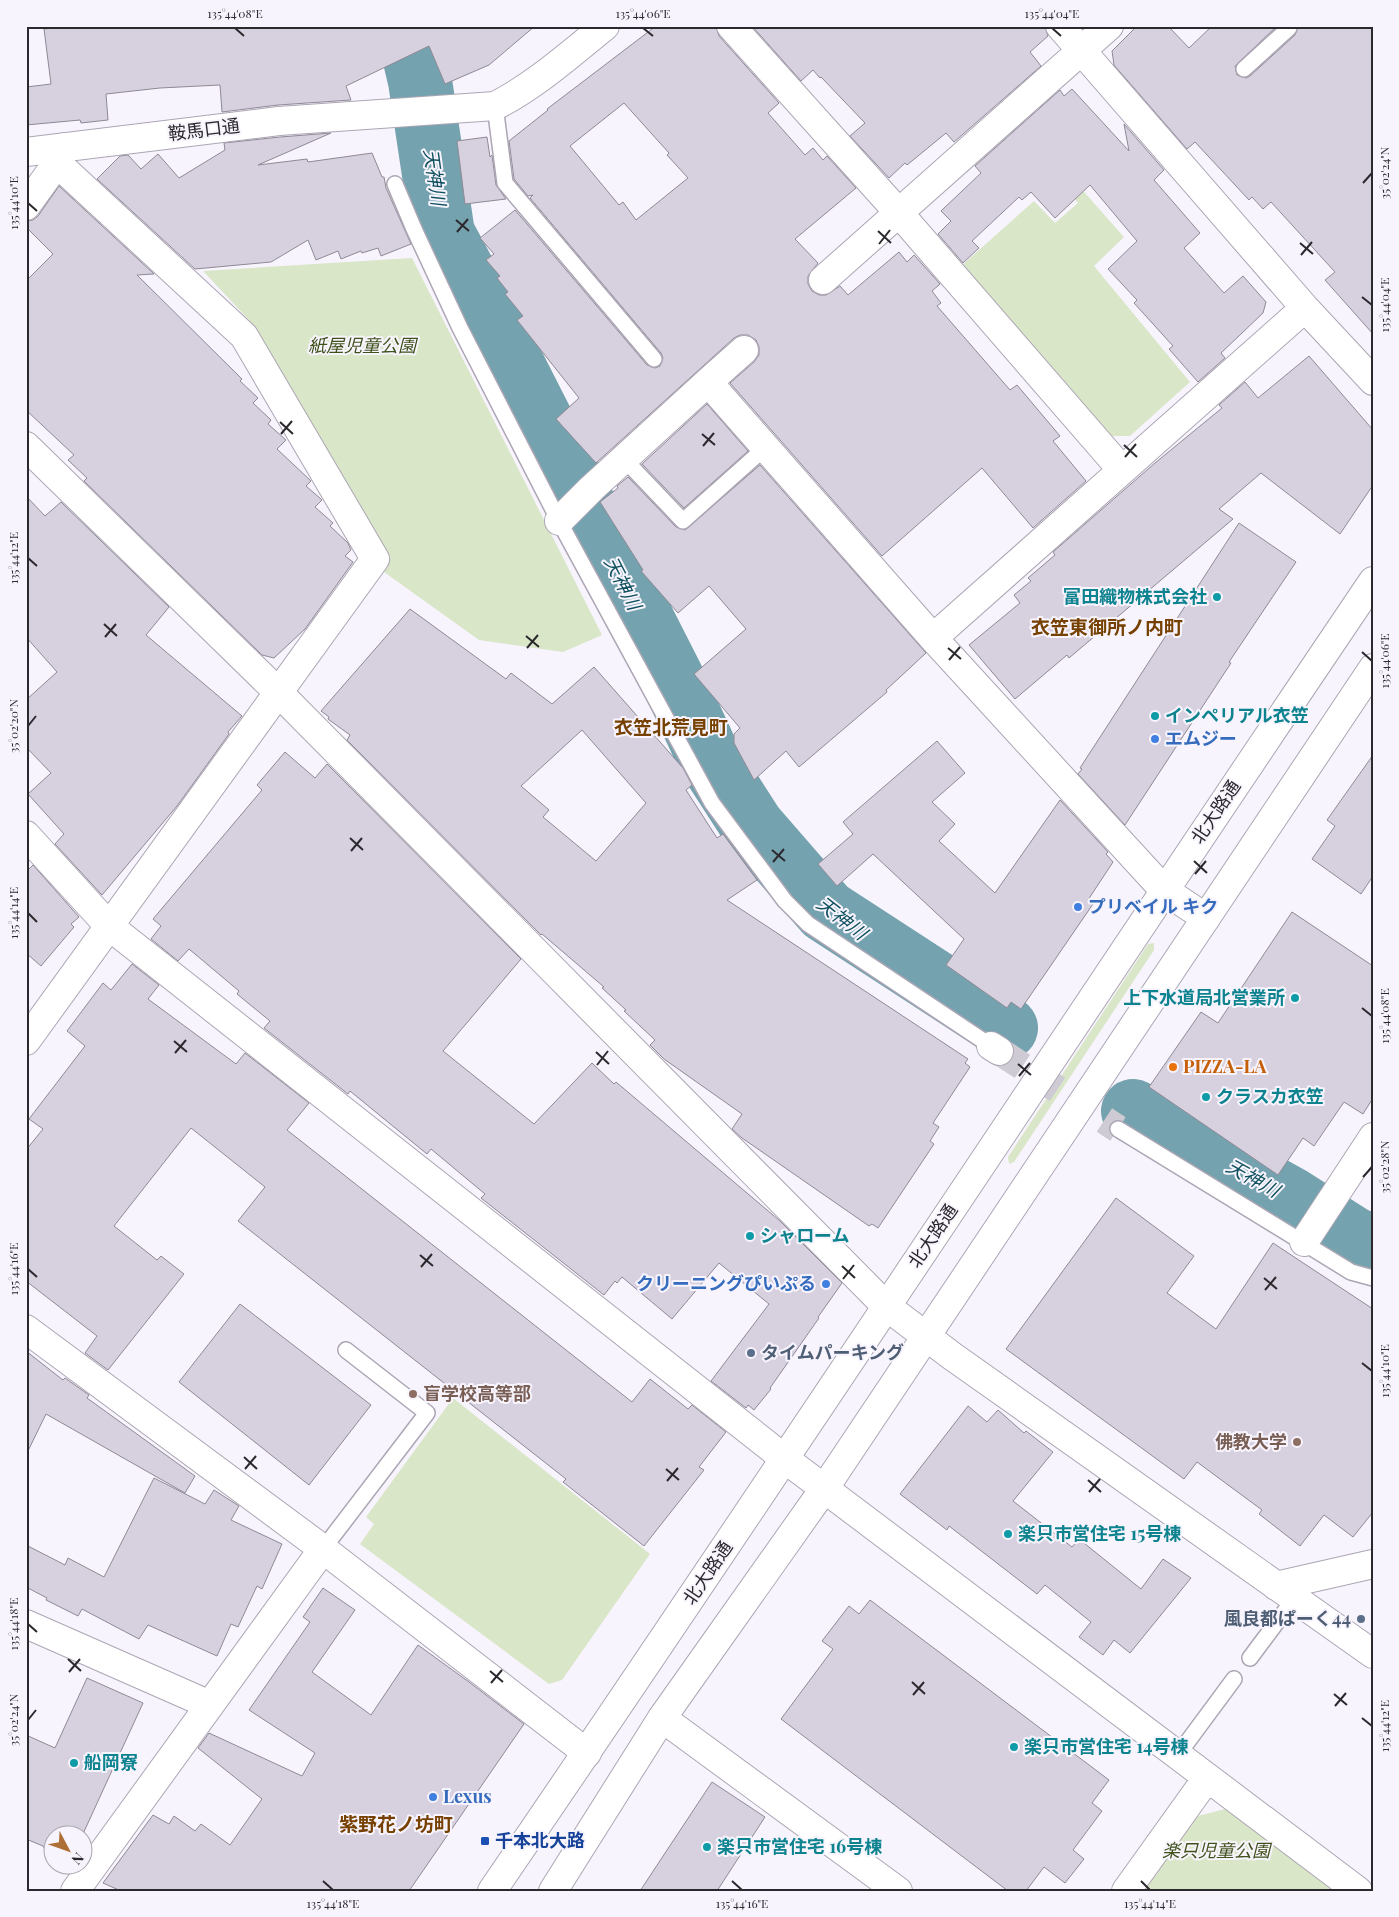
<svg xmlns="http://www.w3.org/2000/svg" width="1399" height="1917" viewBox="0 0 1399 1917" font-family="'Playfair Display','Noto Sans JP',serif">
	<rect width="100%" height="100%" fill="#f8f4fd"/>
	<!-- green -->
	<path fill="#d9e6c8" d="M 1078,185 L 1124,237 L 1094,266 L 1190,382 L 1130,436 L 1110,436 L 960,267 L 1034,201 L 1055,223 L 1078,203 L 1070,193 Z
		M 412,258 L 602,635 L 563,652 L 479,640 L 384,572 L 389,560 L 248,319 L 203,271 Z
		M 1154,943 L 1154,950 L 1014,1162 L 1009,1164 L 1008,1157 L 1148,944 Z
		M 453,1398 L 650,1554 L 562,1680 L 549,1684 L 360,1544 L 374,1524 L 366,1517 Z
		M 1225,1809 L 1336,1891 L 1137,1891 L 1190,1818 Z"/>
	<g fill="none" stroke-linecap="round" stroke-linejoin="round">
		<!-- river -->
		<path stroke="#74a2ae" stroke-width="64" d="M 407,26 L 420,81 L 443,234 L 494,328 L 671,676 L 711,762 L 753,827 L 826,911 L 1006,1028
			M 1133,1111 L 1291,1199 L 1354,1239 L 1373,1246"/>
	</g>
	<!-- building -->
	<path fill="#d7d1df" stroke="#8f8996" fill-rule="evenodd" d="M 68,26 L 176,27 L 535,26 L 489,65 L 445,84 L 429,46 L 346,86 L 351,100 L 278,105 L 222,112 L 220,85 L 160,88 L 106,94 L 108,120 L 81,123 L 80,120 L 26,125 L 26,87 L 51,84 L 44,29 Z
		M 656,26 L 716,26 L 719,36 L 779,103 L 768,113 L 805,155 L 813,148 L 823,160 L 827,156 L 856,188 L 795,239 L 818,263 L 808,276 L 808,284 L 812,291 L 819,295 L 826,295 L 840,286 L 848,295 L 899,252 L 907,262 L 914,255 L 940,284 L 932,291 L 941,303 L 937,306 L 1010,390 L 1017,385 L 1060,436 L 1053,441 L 1086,481 L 1033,528 L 982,468 L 882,556 L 730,383 L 754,362 L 759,355 L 759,347 L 756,340 L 748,335 L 740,335 L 734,338 L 596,463 L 556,419 L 579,398 L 517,320 L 523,316 L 505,294 L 508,292 L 497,278 L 500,276 L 486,260 L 494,254 L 480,238 L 515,210 L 647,365 L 655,368 L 660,366 L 663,358 L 661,353 L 530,198 L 533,195 L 528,196 L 514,179 L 509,141 L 548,110 L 547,109 ZM 624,103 L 669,153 L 667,155 L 688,178 L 636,220 L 623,202 L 619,205 L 570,146 Z
		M 752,26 L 1045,26 L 1048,36 L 1030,52 L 1041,66 L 954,142 L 946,133 L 907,165 L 905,163 L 889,178 L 850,136 L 865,123 L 821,77 L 820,78 L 813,70 L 801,81 Z
		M 1137,26 L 1168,26 L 1189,48 L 1212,26 L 1277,26 L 1235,66 L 1237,75 L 1246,78 L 1250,76 L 1295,35 L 1298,26 L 1373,26 L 1373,334 L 1325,280 L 1335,272 L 1271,202 L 1263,209 L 1252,197 L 1249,200 L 1195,142 L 1187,149 L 1114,65 L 1112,51 Z
		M 1072,89 L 1129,151 L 1124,124 L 1164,170 L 1154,180 L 1200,233 L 1184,248 L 1224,293 L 1243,276 L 1266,302 L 1263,313 L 1221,353 L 1225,358 L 1198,382 L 1169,349 L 1173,346 L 1134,303 L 1137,300 L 1108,269 L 1137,241 L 1090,185 L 1055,218 L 1031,192 L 1022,200 L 1019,197 L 972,241 L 979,248 L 963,263 L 938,234 L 951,221 L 941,211 L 981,173 L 975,166 L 1060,90 L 1064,96 Z
		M 331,133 L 258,165 L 307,159 L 308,162 L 372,153 L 382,177 L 384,177 L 386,188 L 411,244 L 381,256 L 378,248 L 362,253 L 361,251 L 341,259 L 338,251 L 316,260 L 308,240 L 271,262 L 195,269 L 97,179 L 120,156 L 128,155 L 141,169 L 158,154 L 179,178 L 225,150 L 224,143 L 280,137 Z
		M 487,137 L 490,157 L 492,155 L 496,185 L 506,199 L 465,204 L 457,141 Z
		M 59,186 L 154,274 L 137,275 L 242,379 L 240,381 L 258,398 L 253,403 L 271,420 L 268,424 L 286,440 L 277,449 L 311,481 L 306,486 L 322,500 L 315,507 L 333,523 L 330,526 L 348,543 L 351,550 L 345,556 L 353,562 L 305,629 L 274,658 L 262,655 L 84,481 L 87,478 L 68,460 L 74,455 L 26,410 L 26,281 L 53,254 L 26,227 L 26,221 L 33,220 L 38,216 Z
		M 1309,356 L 1373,430 L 1373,485 L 1340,534 L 1261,473 L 1219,509 L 1233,519 L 1069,658 L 1067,655 L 1015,699 L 969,645 L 1020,603 L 1014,595 L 1031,581 L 1028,578 L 1055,555 L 1053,552 L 1155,463 L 1222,408 L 1219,405 L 1245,382 L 1258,398 Z
		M 707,404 L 748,451 L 684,508 L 642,464 Z
		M 760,465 L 926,653 L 886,690 L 887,692 L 799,767 L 786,751 L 754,780 L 734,743 L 734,734 L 740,728 L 694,674 L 746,629 L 709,586 L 678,613 L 641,571 L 643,570 L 600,502 L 618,488 L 617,486 L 628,477 L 676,527 L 685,530 Z
		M 26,496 L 45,516 L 61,502 L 169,607 L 146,635 L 242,716 L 228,732 L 229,734 L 177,806 L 102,895 L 55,844 L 64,834 L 28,794 L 51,773 L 26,747 L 26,700 L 57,672 L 26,637 Z
		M 1239,523 L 1296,562 L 1229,662 L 1231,663 L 1125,825 L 1078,774 L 1082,769 L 1080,768 Z
		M 410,609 L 506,679 L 511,673 L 552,704 L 594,667 L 683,768 L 692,785 L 686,790 L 717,838 L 723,834 L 757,880 L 727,900 L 968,1059 L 965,1063 L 970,1067 L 933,1123 L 939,1127 L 930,1141 L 934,1144 L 878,1228 L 872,1224 L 869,1226 L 742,1138 L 732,1129 L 742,1114 L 664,1059 L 650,1045 L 655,1040 L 624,1011 L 626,1010 L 602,988 L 604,987 L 542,934 L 541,935 L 347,740 L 350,735 L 328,719 L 329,717 L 321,711 ZM 582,730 L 646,803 L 596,861 L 543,817 L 549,810 L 521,786 Z
		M 937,741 L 965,773 L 932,802 L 955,824 L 939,841 L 995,893 L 1060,800 L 1108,852 L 1106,854 L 1113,862 L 1088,900 L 1093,904 L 1021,1009 L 1011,1002 L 1007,1008 L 946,965 L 964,939 L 873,854 L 837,886 L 818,864 L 853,834 L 843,822 Z
		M 285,752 L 315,778 L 327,764 L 521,959 L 443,1051 L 534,1124 L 592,1063 L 614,1084 L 616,1082 L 780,1221 L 842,1283 L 818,1317 L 819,1318 L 770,1388 L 771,1389 L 754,1410 L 748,1405 L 746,1408 L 711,1381 L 769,1304 L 719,1263 L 672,1319 L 622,1277 L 617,1283 L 615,1281 L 604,1295 L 481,1198 L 485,1194 L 431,1149 L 427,1154 L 350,1091 L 348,1094 L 264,1028 L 270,1021 L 237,994 L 239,991 L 189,949 L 178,961 L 151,939 L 161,926 L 153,919 L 262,790 L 257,785 Z
		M 1373,755 L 1373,876 L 1361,894 L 1312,859 L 1335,826 L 1327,820 Z
		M 33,865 L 79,917 L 71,924 L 74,927 L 41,966 L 26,953 L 26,872 Z
		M 1292,912 L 1373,966 L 1373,1098 L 1363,1114 L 1344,1102 L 1314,1146 L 1303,1138 L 1278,1175 L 1149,1087 L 1201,1012 L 1218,1023 Z
		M 132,964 L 159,985 L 148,999 L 236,1064 L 245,1053 L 309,1103 L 287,1130 L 632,1402 L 650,1379 L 688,1409 L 692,1405 L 726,1432 L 699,1467 L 704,1470 L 644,1546 L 563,1482 L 566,1479 L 238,1221 L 265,1187 L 191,1128 L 114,1226 L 157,1260 L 161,1256 L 184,1274 L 108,1370 L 85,1353 L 97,1336 L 26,1281 L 26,1150 L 43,1129 L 29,1119 L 85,1046 L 67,1031 L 103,983 L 111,990 Z
		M 1116,1198 L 1194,1256 L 1167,1293 L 1216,1329 L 1273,1243 L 1373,1309 L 1373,1512 L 1353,1537 L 1324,1515 L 1300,1546 L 1259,1514 L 1262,1510 L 1197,1462 L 1184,1479 L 1006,1349 Z
		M 240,1304 L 371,1405 L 309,1485 L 179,1382 Z
		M 26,1351 L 63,1380 L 65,1378 L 89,1395 L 87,1398 L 195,1476 L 185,1493 L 46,1414 L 26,1455 Z
		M 968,1406 L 987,1422 L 998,1410 L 1024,1433 L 1026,1431 L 1053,1452 L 1013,1501 L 1072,1547 L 1079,1539 L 1141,1589 L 1163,1559 L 1191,1578 L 1130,1653 L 1114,1640 L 1103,1655 L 1079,1637 L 1091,1622 L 1045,1585 L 1037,1594 L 949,1526 L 947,1530 L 900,1494 Z
		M 154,1478 L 205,1504 L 214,1490 L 239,1506 L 231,1520 L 282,1544 L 262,1589 L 257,1586 L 238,1627 L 231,1624 L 217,1656 L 148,1625 L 139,1639 L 82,1609 L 78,1616 L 46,1600 L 47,1598 L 26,1587 L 26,1545 L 65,1565 L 68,1558 L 104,1577 Z
		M 323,1588 L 355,1610 L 312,1672 L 371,1715 L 418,1645 L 469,1682 L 524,1724 L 409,1891 L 121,1891 L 103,1883 L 153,1815 L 169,1824 L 174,1816 L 195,1831 L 201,1824 L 230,1845 L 262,1799 L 198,1748 L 209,1733 L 302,1776 L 315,1753 L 249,1710 L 310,1622 L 303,1617 Z
		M 870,1600 L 1109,1780 L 1092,1803 L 1102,1811 L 1073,1850 L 1084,1859 L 1065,1883 L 1044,1867 L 1026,1891 L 1008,1891 L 781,1719 L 833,1649 L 822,1641 L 849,1606 L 859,1614 Z
		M 87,1678 L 143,1703 L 82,1836 L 52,1834 L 52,1861 L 43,1846 L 26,1839 L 26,1735 L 55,1748 Z
		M 712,1782 L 765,1817 L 717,1891 L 640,1891 Z"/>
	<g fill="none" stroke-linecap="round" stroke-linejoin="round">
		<!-- street-tunnel -->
		<path stroke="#cfcbd4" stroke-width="28" stroke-dasharray="28 14" stroke-linecap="butt" d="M 999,1051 L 1118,1129"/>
		<defs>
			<path id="lane" d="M 1244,69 L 1289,28 L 1287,26
				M 495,106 L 505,183 L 654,359
				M 395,184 L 414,229 L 460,328 L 559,521 L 712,803 L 785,901 L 808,924 L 991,1046
				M 624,459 L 683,521 L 766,447
				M 1118,1129 L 1351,1272 L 1373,1278
				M 323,1549 L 427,1413 L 346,1350
				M 1250,1658 L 1294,1599
				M 1177,1756 L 1234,1679"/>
			<path id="street" d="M 731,26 L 899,213 L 1122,470
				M 1060,26 L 1305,308 L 1373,381
				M 26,152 L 279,121 L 495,106 C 536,85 569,55 605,26
				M 26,206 L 57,163 L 64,147
				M 823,280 L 1109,26
				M 744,350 L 708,382 L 933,638 L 1164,890 L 1206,918
				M 26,446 L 278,692 L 886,1306 L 952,1356 L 1373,1654
				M 559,521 L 592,488 L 708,382
				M 933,638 L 1305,308
				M 26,835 L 109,926 L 785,1459 L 1358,1891
				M 26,1041 L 375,559 L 244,336 L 57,163
				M 991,1046 L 999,1051
				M 1304,1242 L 1373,1137
				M 26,1329 L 323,1549 L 587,1753
				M 1276,1586 L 1373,1564
				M 26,1624 L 210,1705
				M 662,1718 L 898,1891
				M 75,1891 L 323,1549
				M 1126,1891 L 1207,1778"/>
			<path id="primary" d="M 492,1891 C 789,1457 1078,1017 1373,581
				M 553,1891 L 662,1718 L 824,1489 L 1373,668"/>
		</defs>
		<!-- lane casing -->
		<use href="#lane" stroke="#aca6b4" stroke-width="18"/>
		<!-- street casing -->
		<use href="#street" stroke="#aca6b4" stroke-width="30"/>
		<!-- primary casing -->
		<use href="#primary" stroke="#aca6b4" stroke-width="30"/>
		<!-- lane -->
		<use href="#lane" stroke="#fff" stroke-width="15"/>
		<!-- street -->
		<use href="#street" stroke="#fff" stroke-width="28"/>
		<!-- primary -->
		<use href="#primary" stroke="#fff" stroke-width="28"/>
	</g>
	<!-- ticks -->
	<path fill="none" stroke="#2b292e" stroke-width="2" d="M 235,28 L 244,36M 643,28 L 653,36M 1052,28 L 1061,36M 1363,183 L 1372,173M 28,203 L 37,211M 456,220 L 469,231M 878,231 L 891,243M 457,232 L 468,219M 1300,243 L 1313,254M 879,244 L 890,230M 1301,255 L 1312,242M 1362,297 L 1372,305M 280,422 L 293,434M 281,434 L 292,421M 702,434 L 715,445M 1124,445 L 1137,457M 703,446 L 714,433M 1125,457 L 1136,444M 28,558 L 37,566M 104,624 L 117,636M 526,636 L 539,647M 105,637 L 116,624M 527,648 L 538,635M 948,648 L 961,659M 1362,652 L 1372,661M 949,660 L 960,647M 28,726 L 36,716M 350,838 L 363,850M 772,850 L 785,861M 351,851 L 362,838M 1194,861 L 1207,873M 773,862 L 784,849M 1195,874 L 1206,861M 28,913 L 37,922M 1362,1008 L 1372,1016M 174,1041 L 187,1052M 596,1052 L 609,1064M 175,1053 L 186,1040M 1018,1064 L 1031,1075M 597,1065 L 608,1051M 1019,1076 L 1030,1063M 1363,1177 L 1372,1167M 420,1255 L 433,1266M 842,1266 L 855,1278M 421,1267 L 432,1254M 28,1269 L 37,1277M 1264,1278 L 1277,1289M 843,1279 L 854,1265M 1265,1290 L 1276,1277M 1362,1363 L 1372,1371M 244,1457 L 257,1469M 245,1469 L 256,1456M 666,1469 L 679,1480M 1088,1480 L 1101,1492M 667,1481 L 678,1468M 1089,1492 L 1100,1479M 28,1624 L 37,1632M 68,1659 L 81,1671M 490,1671 L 503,1682M 69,1672 L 80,1659M 912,1682 L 925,1694M 491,1683 L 502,1670M 1334,1694 L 1347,1705M 913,1695 L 924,1682M 1335,1706 L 1346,1693M 1362,1718 L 1372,1726M 28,1720 L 36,1710M 323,1881 L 333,1890M 732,1881 L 742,1890M 1141,1881 L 1150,1890"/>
	<!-- markers -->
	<g fill="#0f9aa8" stroke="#f8f4fd" stroke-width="2">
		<circle cx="1217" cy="597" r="5"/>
		<circle cx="1155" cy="716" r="5"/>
		<circle cx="1295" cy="998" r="5"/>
		<circle cx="1206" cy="1097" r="5"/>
		<circle cx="750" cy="1236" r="5"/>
		<circle cx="1008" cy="1534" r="5"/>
		<circle cx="1014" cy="1747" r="5"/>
		<circle cx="74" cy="1763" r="5"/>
		<circle cx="707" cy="1847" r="5"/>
	</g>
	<g fill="#3f7fe0" stroke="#f8f4fd" stroke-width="2">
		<circle cx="1155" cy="739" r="5"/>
		<circle cx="1078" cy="907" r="5"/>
		<circle cx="826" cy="1284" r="5"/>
		<circle cx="433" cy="1797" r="5"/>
	</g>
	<circle fill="#e8710a" stroke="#f8f4fd" stroke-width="2" cx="1173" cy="1067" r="5"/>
	<g fill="#5c6f8a" stroke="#f8f4fd" stroke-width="2">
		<circle cx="751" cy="1353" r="5"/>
		<circle cx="1361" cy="1619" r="5"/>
	</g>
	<g fill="#8d6e63" stroke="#f8f4fd" stroke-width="2">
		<circle cx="413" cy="1394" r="5"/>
		<circle cx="1297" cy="1442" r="5"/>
	</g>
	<rect fill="#1a4fb4" stroke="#f8f4fd" stroke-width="2" x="480" y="1836" width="10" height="10" rx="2.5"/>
	<g text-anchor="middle" stroke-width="4" stroke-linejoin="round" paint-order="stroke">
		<!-- street labels -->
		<g font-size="18" fill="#2b292e" stroke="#f8f4fd">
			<text transform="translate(204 130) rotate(-7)" y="6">鞍馬口通</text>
			<text transform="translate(1216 812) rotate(-56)" y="6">北大路通</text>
			<text transform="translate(933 1236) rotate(-56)" y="6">北大路通</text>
			<text transform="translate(708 1573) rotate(-56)" y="6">北大路通</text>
		</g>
		<!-- park labels -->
		<g font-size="18" font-style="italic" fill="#3f521c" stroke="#f8f4fd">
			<text x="362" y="352">紙屋児童公園</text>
			<text x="1216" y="1857">楽只児童公園</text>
		</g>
		<!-- culture labels -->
		<g font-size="18" font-weight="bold" fill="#0d838f" stroke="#f8f4fd" text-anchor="start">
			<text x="1207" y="603" text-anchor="end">富田織物株式会社</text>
			<text x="1165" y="722">インペリアル衣笠</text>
			<text x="1285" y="1004" text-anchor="end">上下水道局北営業所</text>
			<text x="1216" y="1103">クラスカ衣笠</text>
			<text x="760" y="1242">シャローム</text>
			<text x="1018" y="1540">楽只市営住宅 15号棟</text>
			<text x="1024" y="1753">楽只市営住宅 14号棟</text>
			<text x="84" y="1769">船岡寮</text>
			<text x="717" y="1853">楽只市営住宅 16号棟</text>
		</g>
		<!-- shop labels -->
		<g font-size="18" font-weight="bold" fill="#366cbe" stroke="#f8f4fd" text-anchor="start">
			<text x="1165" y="745">エムジー</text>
			<text x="1088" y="913">プリベイル キク</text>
			<text x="816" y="1290" text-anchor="end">クリーニングぴいぷる</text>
			<text x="443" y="1803">Lexus</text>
		</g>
		<!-- food labels -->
		<g font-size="18" font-weight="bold" fill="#c56008" stroke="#f8f4fd" text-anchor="start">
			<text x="1183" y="1073">PIZZA-LA</text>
		</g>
		<!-- service labels -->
		<g font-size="18" font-weight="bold" fill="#4e5e75" stroke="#f8f4fd" text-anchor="start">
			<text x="761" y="1359">タイムパーキング</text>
			<text x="1351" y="1625" text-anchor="end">風良都ぱーく44</text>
		</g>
		<!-- education labels -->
		<g font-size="18" font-weight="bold" fill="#785e54" stroke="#f8f4fd" text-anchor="start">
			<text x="423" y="1400">盲学校高等部</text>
			<text x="1287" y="1448" text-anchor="end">佛教大学</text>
		</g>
		<!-- transit labels -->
		<g font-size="18" font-weight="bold" fill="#164399" stroke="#f8f4fd" text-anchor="start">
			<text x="495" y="1847">千本北大路</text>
		</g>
		<!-- water labels -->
		<g font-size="19" font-style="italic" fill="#115260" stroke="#f8f4fd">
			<text transform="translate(435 177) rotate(82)" y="7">天神川</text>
			<text transform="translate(623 583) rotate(63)" y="7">天神川</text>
			<text transform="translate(842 918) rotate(38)" y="7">天神川</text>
			<text transform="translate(1253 1178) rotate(29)" y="7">天神川</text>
		</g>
		<!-- neighbourhood labels -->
		<g font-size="19" font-weight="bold" fill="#754000" stroke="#f8f4fd">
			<text x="1107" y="634">衣笠東御所ノ内町</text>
			<text x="671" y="734">衣笠北荒見町</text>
			<text x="396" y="1831">紫野花ノ坊町</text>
		</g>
	</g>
	<!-- border -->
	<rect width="1399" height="1917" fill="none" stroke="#f8f4fd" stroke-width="55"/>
	<!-- north arrow -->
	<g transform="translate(68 1850) rotate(131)"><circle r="24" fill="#f8f4fd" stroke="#a6a3aa"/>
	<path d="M0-4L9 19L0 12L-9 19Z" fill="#ad6f35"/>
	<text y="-8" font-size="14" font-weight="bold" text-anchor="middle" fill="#2b292e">N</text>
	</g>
	<rect x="28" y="28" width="1344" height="1862" fill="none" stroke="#2b292e" stroke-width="2"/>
	<g font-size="12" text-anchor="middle" fill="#2b292e">
		<text x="235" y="18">135°44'08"E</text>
		<text x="643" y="18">135°44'06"E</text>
		<text x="1052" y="18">135°44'04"E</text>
		<text transform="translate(1385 173) rotate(-90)" y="4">35°02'24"N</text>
		<text transform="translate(14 203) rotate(-90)" y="4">135°44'10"E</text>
		<text transform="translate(1385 305) rotate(-90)" y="4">135°44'04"E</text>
		<text transform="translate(14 558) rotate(-90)" y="4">135°44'12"E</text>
		<text transform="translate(1385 661) rotate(-90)" y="4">135°44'06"E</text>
		<text transform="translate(14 726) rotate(-90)" y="4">35°02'20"N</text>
		<text transform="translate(14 913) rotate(-90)" y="4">135°44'14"E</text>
		<text transform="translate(1385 1016) rotate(-90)" y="4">135°44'08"E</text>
		<text transform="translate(1385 1167) rotate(-90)" y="4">35°02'28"N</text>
		<text transform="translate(14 1269) rotate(-90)" y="4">135°44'16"E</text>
		<text transform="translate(1385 1371) rotate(-90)" y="4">135°44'10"E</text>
		<text transform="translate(14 1624) rotate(-90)" y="4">135°44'18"E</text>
		<text transform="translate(14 1720) rotate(-90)" y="4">35°02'24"N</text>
		<text transform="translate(1385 1726) rotate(-90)" y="4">135°44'12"E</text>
		<text x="333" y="1908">135°44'18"E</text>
		<text x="742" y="1908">135°44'16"E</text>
		<text x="1150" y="1908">135°44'14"E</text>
	</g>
</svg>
